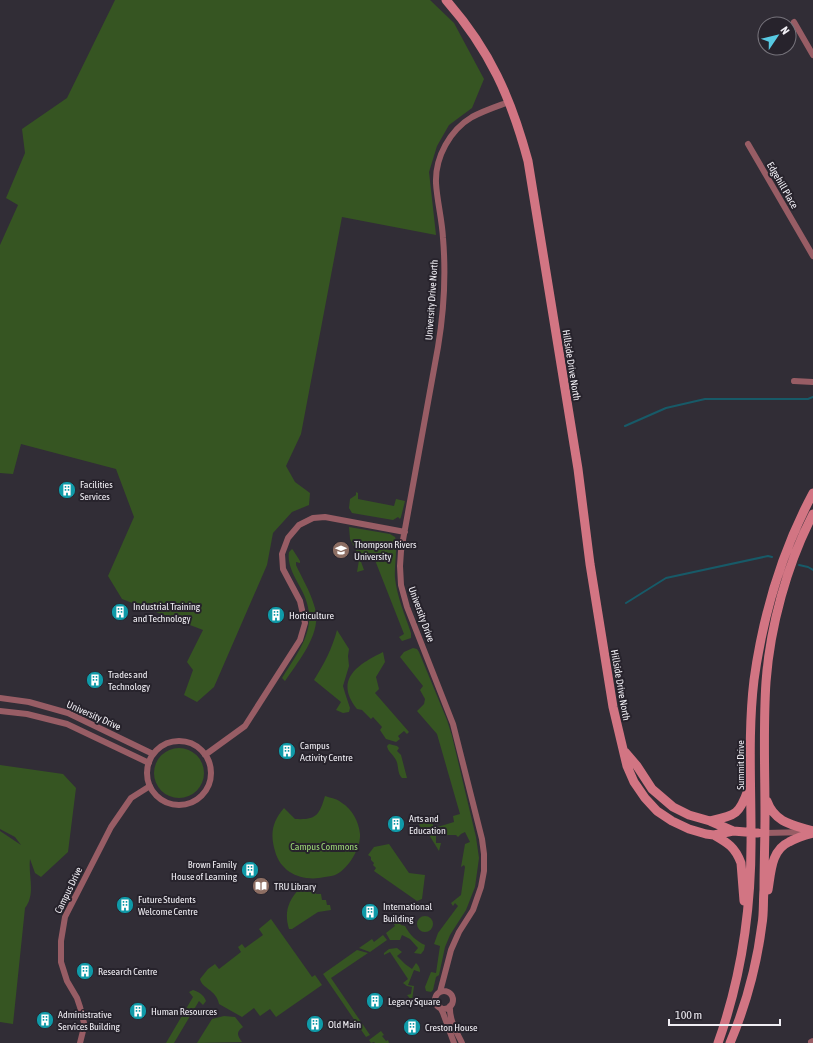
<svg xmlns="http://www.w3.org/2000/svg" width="813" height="1043" viewBox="0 0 813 1043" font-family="'Asap Condensed',sans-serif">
	<rect width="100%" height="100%" fill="#312d36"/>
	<!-- green -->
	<path fill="#365522" d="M 115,0 L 430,0 L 454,23 L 484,79 L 472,108 L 449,125 L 437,146 L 429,172 L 436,235 L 342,217 L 301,434 L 286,466 L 295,482 L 310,493 L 309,505 L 292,512 L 273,533 L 267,565 L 214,687 L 197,702 L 184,695 L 193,670 L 187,662 L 203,630 L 122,599 L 108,576 L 134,517 L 116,469 L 21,444 L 13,474 L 0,473 L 0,245 L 18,205 L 6,198 L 25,153 L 22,129 L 67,98 Z
		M 356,492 L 358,493 L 358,499 L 394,506 L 396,499 L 405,501 L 401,517 L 400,519 L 398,517 L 393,520 L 352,513 L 349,508 L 350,499 L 356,495 Z
		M 349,527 L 390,534 L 395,537 C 398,546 394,567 395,578 C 397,597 405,615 411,633 L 411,638 L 402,641 L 399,637 L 404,634 L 373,555 L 360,559 L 364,570 L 357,572 L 359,560 L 358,554 L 350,539 Z
		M 292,549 L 293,550 L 300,561 L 300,563 L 296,562 L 296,565 C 302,578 310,591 314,605 C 324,631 299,660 285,681 L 282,678 C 302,646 321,624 300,587 C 294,576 287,564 289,552 Z
		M 337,630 L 349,649 L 348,656 L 349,666 L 343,686 L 345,693 L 350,708 L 349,712 L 343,713 L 336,710 L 341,702 L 314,680 C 324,664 332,649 337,630 Z
		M 413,648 L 417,649 L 419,652 L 447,720 L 452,736 L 476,837 L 479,858 L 475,887 L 466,910 L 450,935 L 445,947 L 439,975 L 436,977 L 433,990 L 431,992 L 426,991 L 425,987 L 431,972 L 436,973 L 440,946 L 434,944 L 438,933 L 458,906 L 455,903 L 453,906 L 451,903 L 461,895 L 465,867 L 464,865 L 461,867 L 465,844 L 470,842 L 465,832 L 461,834 L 458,837 L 456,835 L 436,835 L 436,843 L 441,843 L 439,851 L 426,830 L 421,828 L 419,824 L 420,821 L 426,820 L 427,823 L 432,822 L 434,828 L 454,822 L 453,816 L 460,814 L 437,734 L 417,711 L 424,704 L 425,699 L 420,690 L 423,686 L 400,657 L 404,652 Z
		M 383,652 L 385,662 L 376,677 L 379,689 L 375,693 L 409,732 L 407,734 L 404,731 L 398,736 L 400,739 L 396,742 L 386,739 L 380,730 L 382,727 L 373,717 L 371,719 L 362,710 L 357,709 C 333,679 359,664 383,652 Z
		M 389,744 L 397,746 L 399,748 L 397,751 L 401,755 L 407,778 L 402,778 C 397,773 399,766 396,760 C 393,754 388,752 387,746 Z
		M154 773a25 25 0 1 1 50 0a25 25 0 1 1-50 0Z
		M 0,765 L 63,774 L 76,788 L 68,852 L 41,877 L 35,873 L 30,859 C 28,875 36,894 25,908 L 13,1024 L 0,1022 L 0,831 L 21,845 L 15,837 L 0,829 Z
		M 325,796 C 331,798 338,799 342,803 C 352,809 359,822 360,834 C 361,847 349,868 337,874 C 334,876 329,876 325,877 C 304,882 281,874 275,851 C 270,834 272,822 284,808 L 295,819 C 316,820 319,816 325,796 Z
		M 389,844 L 409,873 L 425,875 L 422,899 L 417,901 L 374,871 L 376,868 L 373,865 L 374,863 L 371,860 L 371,857 L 368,855 L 374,847 Z
		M 306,888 L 316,890 L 316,894 L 321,894 L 322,900 L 326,900 L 327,905 L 330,905 L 331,910 L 318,912 L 292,929 L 289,929 C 284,913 288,901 299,889 L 303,892 Z
		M417 924a8 8 0 1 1 16 0a8 8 0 1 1-16 0Z
		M 271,919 L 312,977 L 315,975 L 322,985 L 276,1017 L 270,1009 L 260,1016 L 254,1008 L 242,1017 L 219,1004 C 216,989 202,989 200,979 L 208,969 L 215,964 L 219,969 L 241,952 L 238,947 L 242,944 L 245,948 L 263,935 L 259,929 Z
		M 398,921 L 401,925 L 405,926 C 410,935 416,941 425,945 L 424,950 L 421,954 L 414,953 L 418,948 L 410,939 L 402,935 L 400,940 L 390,940 L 386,933 L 395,926 L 394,924 Z
		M 383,935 L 387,940 L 370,952 L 359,948 L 372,939 L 374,942 Z
		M 397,948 L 402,952 L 397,956 L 405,964 L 412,969 L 416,963 C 419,966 420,968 420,972 L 414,970 L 408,985 L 414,986 L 412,1001 L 407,995 L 411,994 L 412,987 L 407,986 L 403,983 L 408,979 L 390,952 L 384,955 L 384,953 L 389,949 Z
		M 357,950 L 368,953 L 331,978 L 370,1035 L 366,1037 L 323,974 Z
		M 193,990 C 199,992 204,995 206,1001 L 203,1005 L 199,1001 L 174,1043 L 166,1043 L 193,997 L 189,992 Z
		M 224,1016 L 235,1017 L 243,1027 C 236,1032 237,1035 242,1042 L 197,1043 L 212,1019 Z
		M 381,1031 L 384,1035 L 382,1036 L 386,1041 L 388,1040 L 389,1043 L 375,1043 L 374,1042 L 371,1043 L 369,1040 Z"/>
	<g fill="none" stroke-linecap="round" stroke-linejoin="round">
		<!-- stream -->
		<path stroke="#175a68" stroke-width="2" d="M 625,426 L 666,408 L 705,399 L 808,399 L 813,397
			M 799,565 L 808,567 L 813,570
			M 626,603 L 666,578 L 768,556 L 772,557"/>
		<!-- street -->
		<path stroke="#985d65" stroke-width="6" d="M 794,22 L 813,55
			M 748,144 L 813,256
			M 794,381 L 813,382
			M 0,698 L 29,702 L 68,713 L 153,754
			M 0,711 L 27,714 L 67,724 L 149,763
			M147 773a32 32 0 1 1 64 0a32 32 0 1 1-64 0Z
			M 205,755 L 245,726 L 300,640 L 305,623 L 300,601 L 283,569 L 282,554 L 288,538 L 299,525 L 313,518 L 325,517 L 405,532
			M 765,833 L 807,832
			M435 1000a9 9 0 1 1 18 0a9 9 0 1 1-18 0Z
			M 440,992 L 451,950 L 459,932 L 473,910 L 481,887 L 484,871 L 484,854 L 482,839 L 453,724 L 407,607 L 401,585 L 400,566 L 401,551 L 438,347 C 444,311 446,274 443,238 C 442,219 437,201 436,183 C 435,157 450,130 472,117 C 483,111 495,107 506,103
			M 450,1006 C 449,1019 456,1031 462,1043
			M 440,1007 L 443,1013 L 454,1043
			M 811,1042 L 813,1041
			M 80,1043 L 83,1031 L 84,1023 L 80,1007 L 77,998 L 67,981 L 61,962 L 61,941 L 65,917 L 111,827 L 131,798 L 150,786"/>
		<!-- secondary -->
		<path stroke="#d27583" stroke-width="9" d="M 446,0 C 490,50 511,98 528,161 L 578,469 L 590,564 L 613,707 L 627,766 L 634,782 L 645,798 L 657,811 L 672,821 L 689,829 L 706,834 L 714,835 L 733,831
			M 625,752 L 637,766 L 652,789 L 673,807 L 689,815 L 710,821 L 733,831 L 758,833
			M 767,801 C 775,823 793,825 813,831
			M 710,821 C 736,815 739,815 748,790
			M 714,835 C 728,843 735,847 741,863 L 744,901
			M 768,890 C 771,873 771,850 789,842 C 796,838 805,835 813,833
			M 718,1043 C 742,976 752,902 751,831 C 751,781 748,730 754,680 C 763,615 782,551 813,493
			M 730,1043 C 746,1005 757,964 762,924 C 764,913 763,901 764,890 C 764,865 765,840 765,815 C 765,771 763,726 766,682 C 770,627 787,564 813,514"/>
	</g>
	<!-- icons -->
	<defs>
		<symbol id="building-disc" viewBox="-11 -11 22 22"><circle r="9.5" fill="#0f9aa8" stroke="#27232c"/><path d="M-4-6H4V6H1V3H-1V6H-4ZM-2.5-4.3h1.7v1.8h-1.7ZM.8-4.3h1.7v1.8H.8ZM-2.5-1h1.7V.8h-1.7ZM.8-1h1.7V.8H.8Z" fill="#fff"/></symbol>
		<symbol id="university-disc" viewBox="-11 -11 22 22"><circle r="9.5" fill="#8d6e63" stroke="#27232c"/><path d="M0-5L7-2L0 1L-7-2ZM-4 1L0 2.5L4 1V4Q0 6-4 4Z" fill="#fff"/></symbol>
		<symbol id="library-disc" viewBox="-11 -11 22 22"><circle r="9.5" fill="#8d6e63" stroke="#27232c"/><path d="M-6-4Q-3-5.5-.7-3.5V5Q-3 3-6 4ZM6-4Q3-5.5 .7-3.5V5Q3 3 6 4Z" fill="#fff"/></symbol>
	</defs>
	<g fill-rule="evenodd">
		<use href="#building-disc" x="57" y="480" width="20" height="20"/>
		<use href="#university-disc" x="331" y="540" width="20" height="20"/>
		<use href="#building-disc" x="110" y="602" width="20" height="20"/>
		<use href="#building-disc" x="266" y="605" width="20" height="20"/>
		<use href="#building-disc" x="85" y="670" width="20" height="20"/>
		<use href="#building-disc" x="277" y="741" width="20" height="20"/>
		<use href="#building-disc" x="386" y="814" width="20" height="20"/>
		<use href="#building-disc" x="240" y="860" width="20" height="20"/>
		<use href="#library-disc" x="251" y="876" width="20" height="20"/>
		<use href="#building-disc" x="115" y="895" width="20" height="20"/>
		<use href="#building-disc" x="360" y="902" width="20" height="20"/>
		<use href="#building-disc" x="75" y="961" width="20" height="20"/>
		<use href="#building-disc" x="365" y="991" width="20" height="20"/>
		<use href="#building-disc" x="128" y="1001" width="20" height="20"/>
		<use href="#building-disc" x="35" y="1010" width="20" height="20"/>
		<use href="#building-disc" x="305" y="1014" width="20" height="20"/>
		<use href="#building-disc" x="402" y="1017" width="20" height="20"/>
	</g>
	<g text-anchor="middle" stroke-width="4" stroke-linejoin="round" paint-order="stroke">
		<!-- street labels -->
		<g font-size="10" fill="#f0eef4" stroke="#27232c">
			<text transform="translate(783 185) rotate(60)" y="4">Edgehill Place</text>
			<text transform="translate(431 300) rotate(-86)" y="4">University Drive North</text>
			<text transform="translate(572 365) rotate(81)" y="4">Hillside Drive North</text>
			<text transform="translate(422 614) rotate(70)" y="4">University Drive</text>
			<text transform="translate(621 685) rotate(80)" y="4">Hillside Drive North</text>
			<text transform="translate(94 715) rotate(24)" y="4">University Drive</text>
			<text transform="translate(740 765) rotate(-90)" y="4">Summit Drive</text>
			<text transform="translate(68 890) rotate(-64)" y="4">Campus Drive</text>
		</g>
		<!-- poi labels -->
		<g font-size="10" fill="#f0eef4" stroke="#27232c" text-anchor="start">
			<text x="80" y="488">Facilities<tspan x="80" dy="12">Services</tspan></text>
			<text x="354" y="548">Thompson Rivers<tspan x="354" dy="12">University</tspan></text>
			<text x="133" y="610">Industrial Training<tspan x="133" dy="12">and Technology</tspan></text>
			<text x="289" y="619">Horticulture</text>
			<text x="108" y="678">Trades and<tspan x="108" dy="12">Technology</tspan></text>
			<text x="300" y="749">Campus<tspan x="300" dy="12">Activity Centre</tspan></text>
			<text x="409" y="822">Arts and<tspan x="409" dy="12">Education</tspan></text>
			<text x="237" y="868" text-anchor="end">Brown Family<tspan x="237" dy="12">House of Learning</tspan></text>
			<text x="274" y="890">TRU Library</text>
			<text x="138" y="903">Future Students<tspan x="138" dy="12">Welcome Centre</tspan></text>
			<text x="383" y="910">International<tspan x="383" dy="12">Building</tspan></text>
			<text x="98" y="975">Research Centre</text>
			<text x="388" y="1005">Legacy Square</text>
			<text x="151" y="1015">Human Resources</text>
			<text x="58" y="1018">Administrative<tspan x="58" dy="12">Services Building</tspan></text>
			<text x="328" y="1028">Old Main</text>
			<text x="425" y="1031">Creston House</text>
		</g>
		<!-- park labels -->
		<g font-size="10" fill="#9cd876" stroke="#27232c">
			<text x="324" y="850">Campus Commons</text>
		</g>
	</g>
	<!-- north arrow -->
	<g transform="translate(777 36) rotate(55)"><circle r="19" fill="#27232c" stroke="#77747c"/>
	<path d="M0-3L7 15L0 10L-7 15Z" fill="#57c9e2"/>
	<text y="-6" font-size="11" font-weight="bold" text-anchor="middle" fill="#f0eef4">N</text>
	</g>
	<!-- scale -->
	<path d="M669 1019v6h111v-6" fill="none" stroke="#f0eef4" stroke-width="2"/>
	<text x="675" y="1019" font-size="12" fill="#f0eef4" stroke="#27232c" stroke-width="3" paint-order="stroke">100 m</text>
</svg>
